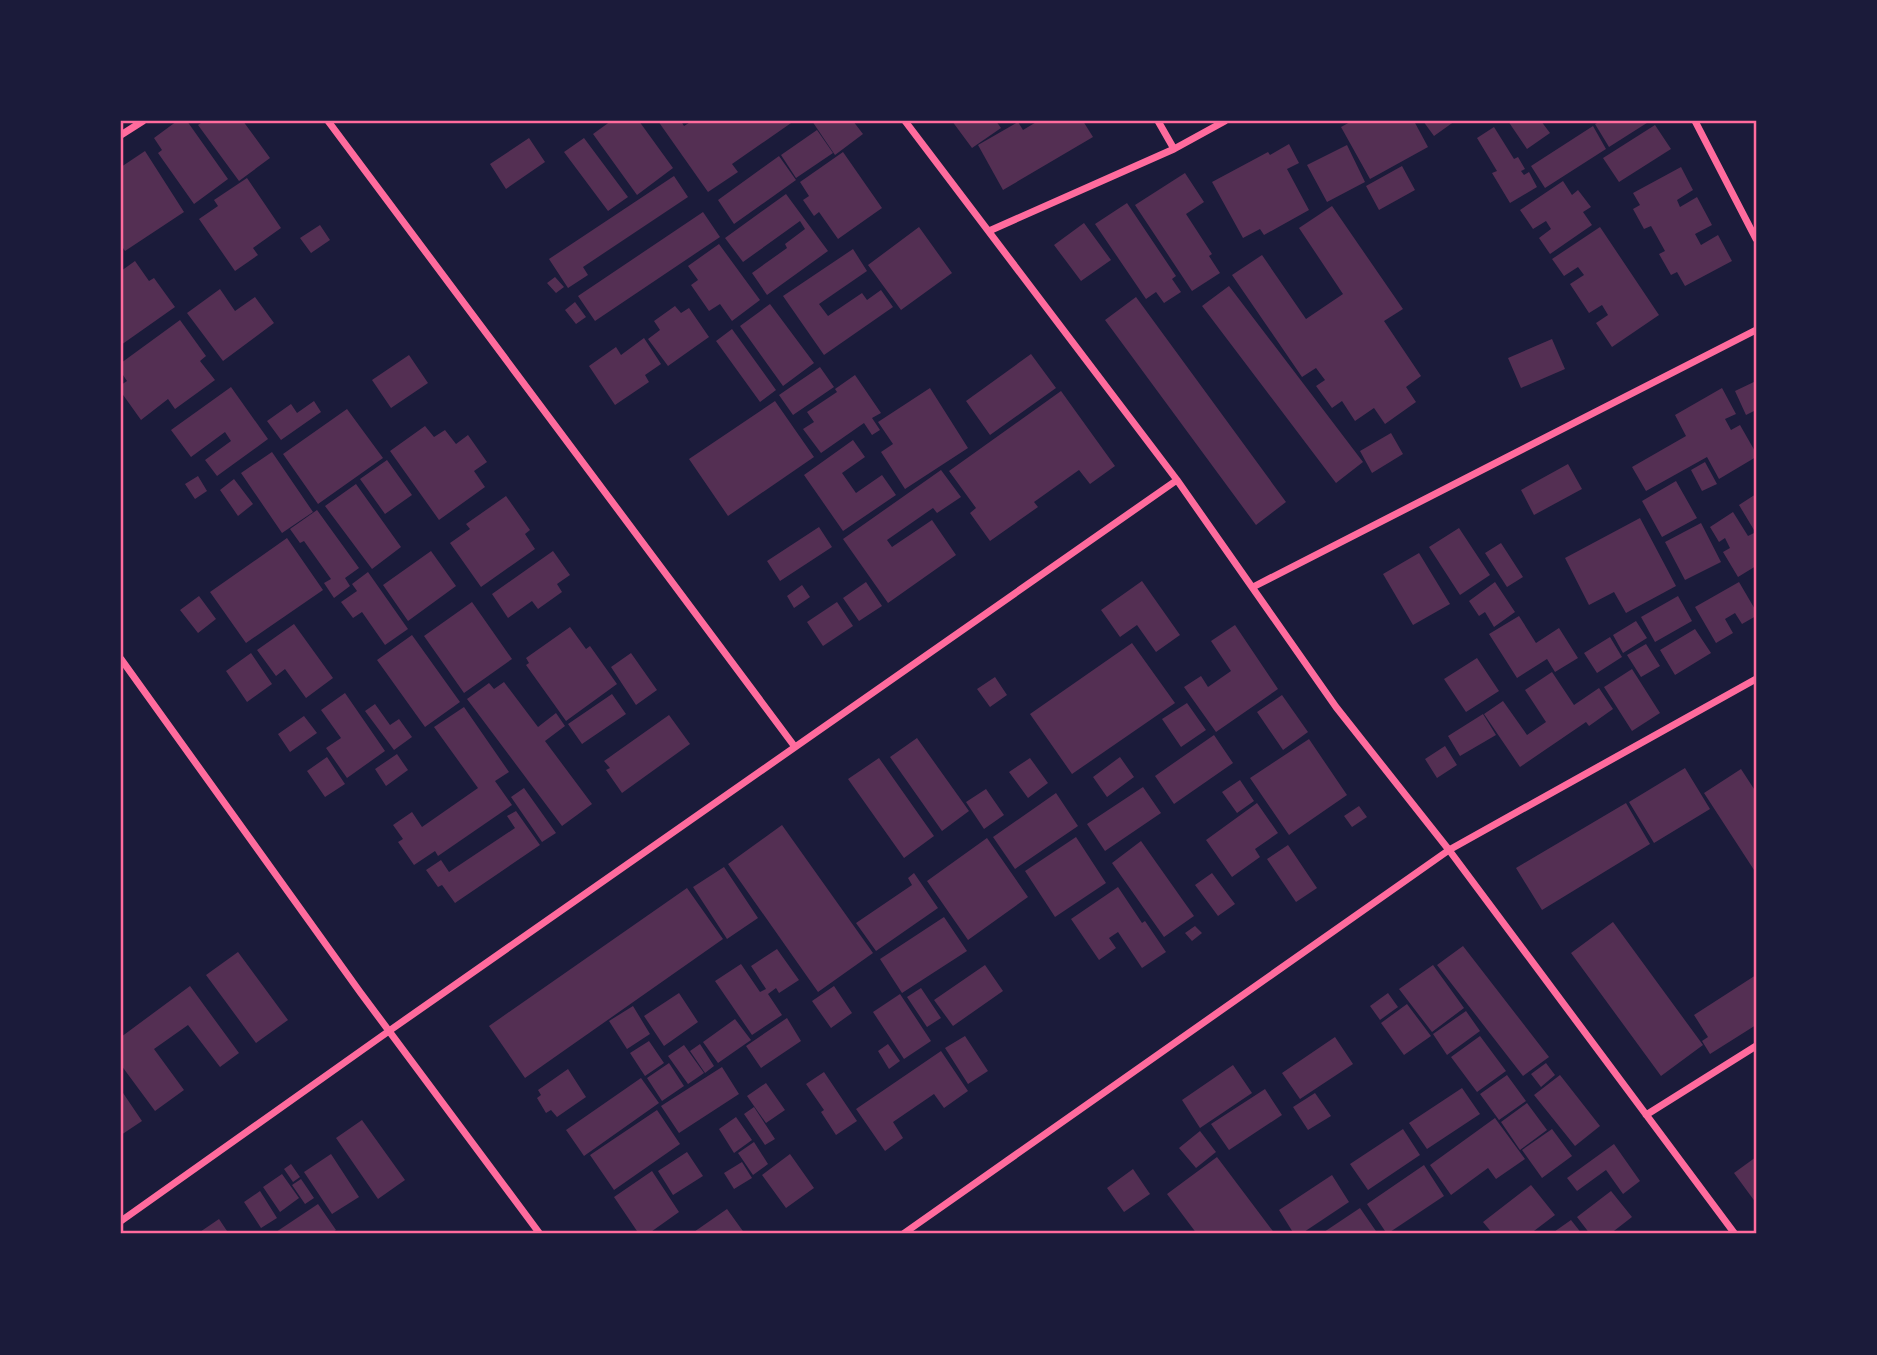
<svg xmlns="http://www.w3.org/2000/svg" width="1877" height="1355" viewBox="0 0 1877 1355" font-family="Ubuntu,sans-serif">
	<rect width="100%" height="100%" fill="#1b1b3a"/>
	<!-- building -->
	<path fill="#542f53" d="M 177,121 L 187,121 L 228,179 L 194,204 L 158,153 L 162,150 L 154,138 Z
		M 204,121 L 243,121 L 270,158 L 239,181 L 198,125 Z
		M 611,121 L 639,121 L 673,168 L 637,195 L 593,134 Z
		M 658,121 L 681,121 L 684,126 L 692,121 L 794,121 L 732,164 L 738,172 L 708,192 Z
		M 812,121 L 853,121 L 863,134 L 835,155 Z
		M 952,121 L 996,121 L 1001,128 L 972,148 Z
		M 1038,121 L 1083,121 L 1093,137 L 1003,190 L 978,145 L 1018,122 L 1023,130 Z
		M 1352,121 L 1414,121 L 1428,147 L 1370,179 L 1341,127 Z
		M 1423,121 L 1455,121 L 1434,136 Z
		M 1508,121 L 1541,121 L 1550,133 L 1527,149 Z
		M 1601,121 L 1650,121 L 1609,147 L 1595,124 Z
		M 1655,125 L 1671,149 L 1619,182 L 1603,158 Z
		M 1593,126 L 1606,149 L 1545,188 L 1531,166 Z
		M 1494,127 L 1514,159 L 1518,157 L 1525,169 L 1521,171 L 1524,175 L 1529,172 L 1537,187 L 1510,203 L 1492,173 L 1497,171 L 1477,138 Z
		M 817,130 L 833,153 L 796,178 L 781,155 Z
		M 529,138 L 545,162 L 506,189 L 490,164 Z
		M 584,138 L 628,197 L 608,211 L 564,152 Z
		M 1289,144 L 1299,163 L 1287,169 L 1309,210 L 1264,235 L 1260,229 L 1243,238 L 1212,182 L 1268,152 L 1270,155 Z
		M 1347,145 L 1365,182 L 1327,202 L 1307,165 Z
		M 145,151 L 184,212 L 125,251 L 121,245 L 121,167 Z
		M 843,152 L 882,208 L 838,239 L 819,212 L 814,216 L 803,200 L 809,196 L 800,182 Z
		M 779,156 L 796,180 L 734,224 L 718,200 Z
		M 1402,166 L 1415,190 L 1379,210 L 1366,186 Z
		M 1681,167 L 1693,190 L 1677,200 L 1680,207 L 1697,197 L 1712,225 L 1695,234 L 1701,245 L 1718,235 L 1732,261 L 1685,286 L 1677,272 L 1671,275 L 1659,254 L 1665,251 L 1651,226 L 1644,229 L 1633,209 L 1640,205 L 1633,193 Z
		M 1185,173 L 1204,202 L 1186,214 L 1212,254 L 1209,256 L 1220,273 L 1192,291 L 1135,205 Z
		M 674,176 L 688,197 L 583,267 L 588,275 L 568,288 L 549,259 Z
		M 247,178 L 281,228 L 253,248 L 258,255 L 235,271 L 199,219 L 218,206 L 214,200 Z
		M 1563,181 L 1572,195 L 1578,190 L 1591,207 L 1583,212 L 1592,225 L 1550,254 L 1539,238 L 1551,229 L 1546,221 L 1533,229 L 1520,210 Z
		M 786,194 L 828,251 L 767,295 L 752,273 L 787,248 L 785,244 L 805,229 L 800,221 L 743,262 L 725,238 Z
		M 1127,203 L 1176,276 L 1172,279 L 1181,292 L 1164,303 L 1156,292 L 1146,299 L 1095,224 Z
		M 1332,206 L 1403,309 L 1384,321 L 1421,376 L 1406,387 L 1416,402 L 1385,424 L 1374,408 L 1355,421 L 1342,401 L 1332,408 L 1316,386 L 1325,380 L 1316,368 L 1302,377 L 1232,275 L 1262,255 L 1306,319 L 1343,294 L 1299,228 Z
		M 703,212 L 720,237 L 595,321 L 578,296 Z
		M 1084,223 L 1111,260 L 1081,281 L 1054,245 Z
		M 320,225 L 330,240 L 311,253 L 300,238 Z
		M 919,227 L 952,273 L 901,310 L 868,265 Z
		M 1600,227 L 1659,315 L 1612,347 L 1596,323 L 1608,315 L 1602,305 L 1589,313 L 1570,284 L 1584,275 L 1578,267 L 1564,276 L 1552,259 Z
		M 719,244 L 760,300 L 732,321 L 720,304 L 709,311 L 691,285 L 698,280 L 688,266 Z
		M 853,249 L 867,271 L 819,304 L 828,316 L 862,293 L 867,300 L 881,290 L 893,307 L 824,355 L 783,296 Z
		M 135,261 L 149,281 L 154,278 L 175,307 L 121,345 L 121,271 Z
		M 555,277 L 564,287 L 556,293 L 547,283 Z
		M 1229,286 L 1363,462 L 1336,483 L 1202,306 Z
		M 220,289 L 235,311 L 255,297 L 274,323 L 223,361 L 187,313 Z
		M 1136,297 L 1286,502 L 1256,525 L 1105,320 Z
		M 575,302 L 586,317 L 576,324 L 565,310 Z
		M 770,304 L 814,363 L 783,386 L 740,326 Z
		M 675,306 L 681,313 L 689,308 L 709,337 L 668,366 L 648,339 L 660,330 L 654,321 Z
		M 180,320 L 206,356 L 200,361 L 215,380 L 175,409 L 168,399 L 141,420 L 121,392 L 121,385 L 127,381 L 121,372 L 121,363 Z
		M 732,329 L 776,390 L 760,402 L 716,341 Z
		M 644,338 L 661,364 L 645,375 L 649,382 L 615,405 L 589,366 L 616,347 L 621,355 Z
		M 1552,339 L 1565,369 L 1521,388 L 1508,358 Z
		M 1031,354 L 1056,388 L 990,435 L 966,401 Z
		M 409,355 L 428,383 L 391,408 L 372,380 Z
		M 820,367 L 834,387 L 793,415 L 779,395 Z
		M 855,375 L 881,413 L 872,418 L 880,430 L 872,435 L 864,423 L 821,453 L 803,429 L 814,422 L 807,412 L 837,392 L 835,389 Z
		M 1756,381 L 1756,410 L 1746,415 L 1735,391 Z
		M 231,387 L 268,439 L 217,476 L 205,460 L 231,441 L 225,432 L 191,457 L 171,430 Z
		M 930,388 L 968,448 L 905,489 L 881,452 L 893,444 L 878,422 Z
		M 1722,388 L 1736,414 L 1725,419 L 1731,430 L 1740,425 L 1756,453 L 1756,457 L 1719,479 L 1707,457 L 1646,491 L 1632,467 L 1686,436 L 1675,415 Z
		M 1061,391 L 1115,466 L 1090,484 L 1079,470 L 1034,502 L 1038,507 L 990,541 L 970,513 L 976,508 L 949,471 Z
		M 314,401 L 321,412 L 281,440 L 267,421 L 291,404 L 297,413 Z
		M 775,401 L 814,457 L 728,516 L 689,459 Z
		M 347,409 L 383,458 L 318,504 L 283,454 Z
		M 425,426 L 434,437 L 445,430 L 456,444 L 468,435 L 487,462 L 474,471 L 485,487 L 439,520 L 390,451 Z
		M 1391,433 L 1403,454 L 1372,473 L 1360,451 Z
		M 853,440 L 865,457 L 842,473 L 856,493 L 882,475 L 896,495 L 843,531 L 804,475 Z
		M 272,452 L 313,512 L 282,533 L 241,473 Z
		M 387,460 L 412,495 L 385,514 L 360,479 Z
		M 1705,462 L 1717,484 L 1702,491 L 1691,470 Z
		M 1568,464 L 1582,489 L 1534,515 L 1521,490 Z
		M 941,470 L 961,497 L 937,513 L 933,508 L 887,540 L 892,547 L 932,520 L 956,555 L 888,603 L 843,539 Z
		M 198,476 L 207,491 L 195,499 L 185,484 Z
		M 234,479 L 253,504 L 238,516 L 220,490 Z
		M 1676,481 L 1697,518 L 1662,537 L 1642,501 Z
		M 356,484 L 401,547 L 372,569 L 325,506 Z
		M 1756,494 L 1756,528 L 1754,530 L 1739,505 Z
		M 506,496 L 530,530 L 525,534 L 535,549 L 481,587 L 450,543 L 470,529 L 466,524 Z
		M 317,510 L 359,568 L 345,578 L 350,586 L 334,598 L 324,583 L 331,579 L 304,541 L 300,543 L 290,529 Z
		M 1733,512 L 1748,536 L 1756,532 L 1756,566 L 1738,577 L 1723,552 L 1730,548 L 1725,538 L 1719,542 L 1710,527 Z
		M 1640,518 L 1676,586 L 1626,613 L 1614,592 L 1589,605 L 1565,558 Z
		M 1701,523 L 1721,562 L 1685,580 L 1665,542 Z
		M 819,527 L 832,547 L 780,581 L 767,561 Z
		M 1459,528 L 1490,575 L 1460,595 L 1429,547 Z
		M 287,538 L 323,590 L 246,643 L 210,592 Z
		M 1501,543 L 1523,577 L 1507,587 L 1485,553 Z
		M 431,551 L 456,586 L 408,621 L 383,585 Z
		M 553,551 L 570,575 L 557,584 L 562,592 L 538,609 L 532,601 L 508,618 L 492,594 Z
		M 1419,553 L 1450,604 L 1413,625 L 1383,574 Z
		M 368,572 L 408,629 L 385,645 L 362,612 L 353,618 L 341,602 L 357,591 L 352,584 Z
		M 1142,581 L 1180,635 L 1156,652 L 1137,625 L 1120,637 L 1101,610 Z
		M 866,582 L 882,606 L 859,621 L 843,598 Z
		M 1495,582 L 1515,612 L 1494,627 L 1485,612 L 1479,616 L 1469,601 Z
		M 1739,582 L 1756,611 L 1756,616 L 1742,624 L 1735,613 L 1725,619 L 1733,633 L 1716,643 L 1695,607 Z
		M 802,585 L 810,597 L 794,608 L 787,596 Z
		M 199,596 L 216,619 L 198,633 L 180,610 Z
		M 1678,596 L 1692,621 L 1655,642 L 1641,617 Z
		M 472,602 L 512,659 L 464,693 L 424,636 Z
		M 837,602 L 853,626 L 823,646 L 807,622 Z
		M 1519,616 L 1536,643 L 1559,628 L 1578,658 L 1555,672 L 1547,659 L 1517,678 L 1489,634 Z
		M 1636,621 L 1647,638 L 1623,653 L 1613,635 Z
		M 294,624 L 333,678 L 306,698 L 285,669 L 276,676 L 257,650 Z
		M 1235,625 L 1278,689 L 1216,732 L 1184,687 L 1201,676 L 1208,687 L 1231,671 L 1211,641 Z
		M 570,627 L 586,649 L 590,646 L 617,684 L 566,721 L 526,665 L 529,663 L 526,658 Z
		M 1695,629 L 1711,653 L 1675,675 L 1660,650 Z
		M 412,635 L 460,702 L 425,727 L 377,660 Z
		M 1610,637 L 1622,657 L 1597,673 L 1584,653 Z
		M 1132,643 L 1175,703 L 1072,774 L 1030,714 Z
		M 1646,644 L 1660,666 L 1641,677 L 1627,655 Z
		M 251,653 L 272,684 L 247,702 L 226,671 Z
		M 631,653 L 657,690 L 636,705 L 611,667 Z
		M 1477,658 L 1499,691 L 1466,712 L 1444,679 Z
		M 1632,669 L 1660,713 L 1632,731 L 1604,687 Z
		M 1552,672 L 1574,705 L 1599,688 L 1613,709 L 1589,726 L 1586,722 L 1520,767 L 1484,714 L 1503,701 L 1527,735 L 1546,722 L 1525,690 Z
		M 995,677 L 1007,695 L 990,707 L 977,689 Z
		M 504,682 L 538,727 L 556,713 L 565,726 L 545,741 L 592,804 L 562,826 L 467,699 L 489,683 L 494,689 Z
		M 345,693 L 385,751 L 347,778 L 326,748 L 341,738 L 321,710 Z
		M 612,694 L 626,714 L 582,744 L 568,724 Z
		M 1282,695 L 1308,732 L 1283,750 L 1257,712 Z
		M 1187,703 L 1206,730 L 1181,747 L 1162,719 Z
		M 375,704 L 390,725 L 399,719 L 412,737 L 394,750 L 365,711 Z
		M 464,707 L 509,772 L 495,781 L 512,805 L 438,856 L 435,851 L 414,865 L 398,842 L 403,839 L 393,825 L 412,812 L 422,827 L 478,788 L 434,727 Z
		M 1483,714 L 1496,735 L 1460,756 L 1448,736 Z
		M 669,715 L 690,744 L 622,793 L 606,770 L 610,768 L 604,761 Z
		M 304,716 L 317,733 L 290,752 L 278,734 Z
		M 1214,735 L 1233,763 L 1174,804 L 1155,776 Z
		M 917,738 L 969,811 L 942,831 L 890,757 Z
		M 1309,739 L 1347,795 L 1289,835 L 1250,778 Z
		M 1445,746 L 1457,765 L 1437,778 L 1425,759 Z
		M 397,754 L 408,770 L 386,786 L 375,769 Z
		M 327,757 L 345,784 L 325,797 L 307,771 Z
		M 1120,757 L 1134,777 L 1107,797 L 1093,777 Z
		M 879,758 L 934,836 L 904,858 L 848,779 Z
		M 1030,758 L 1048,783 L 1028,798 L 1009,772 Z
		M 1685,768 L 1710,809 L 1654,843 L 1629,802 Z
		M 1741,769 L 1756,792 L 1756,873 L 1704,793 Z
		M 1240,780 L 1254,801 L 1237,813 L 1222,792 Z
		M 1143,787 L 1161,813 L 1105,851 L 1087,824 Z
		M 524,788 L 556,833 L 542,842 L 511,797 Z
		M 986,789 L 1004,815 L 984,829 L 966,802 Z
		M 1056,793 L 1078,826 L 1015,869 L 993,837 Z
		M 1257,803 L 1278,833 L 1255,849 L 1260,857 L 1232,877 L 1206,840 Z
		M 1626,803 L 1650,844 L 1542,910 L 1516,868 Z
		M 1359,806 L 1367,817 L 1352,827 L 1344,816 Z
		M 516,811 L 540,845 L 455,903 L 442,885 L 438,887 L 426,870 L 441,860 L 449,872 L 515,828 L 507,816 Z
		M 782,825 L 873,953 L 818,992 L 728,864 Z
		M 1076,837 L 1106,883 L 1055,917 L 1025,871 Z
		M 987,838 L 1028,897 L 968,940 L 927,881 Z
		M 1141,841 L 1194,916 L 1164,937 L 1112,863 Z
		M 1288,845 L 1317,888 L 1296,902 L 1267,859 Z
		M 724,867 L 758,918 L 727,939 L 693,887 Z
		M 914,873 L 938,908 L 876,951 L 856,923 L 912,885 L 908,878 Z
		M 1212,873 L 1235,904 L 1218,916 L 1195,885 Z
		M 1118,887 L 1142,923 L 1145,921 L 1166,952 L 1142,968 L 1118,932 L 1109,938 L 1116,948 L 1099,960 L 1071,919 Z
		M 687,888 L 723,939 L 525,1078 L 489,1026 Z
		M 944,917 L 967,951 L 902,993 L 880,959 Z
		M 1613,922 L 1703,1045 L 1661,1076 L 1571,953 Z
		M 1195,926 L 1202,933 L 1192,941 L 1185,933 Z
		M 1463,946 L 1549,1057 L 1523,1076 L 1437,965 Z
		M 777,949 L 799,980 L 779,993 L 776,988 L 768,994 L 782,1015 L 752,1035 L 715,981 L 741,964 L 760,992 L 766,989 L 751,966 Z
		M 238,952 L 288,1020 L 256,1043 L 206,975 Z
		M 985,965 L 1003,991 L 953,1026 L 934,1000 Z
		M 1433,965 L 1464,1008 L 1432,1032 L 1399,989 Z
		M 1756,975 L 1756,1025 L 1710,1054 L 1702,1041 L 1708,1037 L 1694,1015 Z
		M 190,986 L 239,1053 L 220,1067 L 188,1025 L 154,1049 L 184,1090 L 155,1111 L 121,1065 L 121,1037 Z
		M 834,986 L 852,1013 L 831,1028 L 812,1001 Z
		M 921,988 L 941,1018 L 927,1027 L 907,997 Z
		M 679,993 L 698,1022 L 664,1046 L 644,1016 Z
		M 1388,993 L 1398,1007 L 1380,1020 L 1370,1006 Z
		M 900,994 L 931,1041 L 904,1059 L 873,1012 Z
		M 1407,1004 L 1431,1036 L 1404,1055 L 1381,1023 Z
		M 633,1006 L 650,1034 L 627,1049 L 609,1021 Z
		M 1466,1011 L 1480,1031 L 1447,1055 L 1433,1034 Z
		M 787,1018 L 801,1041 L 761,1068 L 746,1046 Z
		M 735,1019 L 751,1040 L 718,1063 L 703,1042 Z
		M 965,1036 L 988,1071 L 968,1084 L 945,1048 Z
		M 1480,1036 L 1506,1071 L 1477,1092 L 1451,1057 Z
		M 1335,1037 L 1353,1064 L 1300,1099 L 1282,1073 Z
		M 649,1041 L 664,1063 L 645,1076 L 630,1053 Z
		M 700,1044 L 714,1066 L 705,1073 L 690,1051 Z
		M 888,1044 L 900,1061 L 889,1069 L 878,1051 Z
		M 684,1045 L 704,1073 L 688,1084 L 668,1056 Z
		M 941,1051 L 968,1091 L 944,1108 L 934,1094 L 893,1122 L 903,1138 L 885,1151 L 856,1109 Z
		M 669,1063 L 684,1086 L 662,1101 L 647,1078 Z
		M 1546,1063 L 1555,1075 L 1541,1087 L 1531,1074 Z
		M 1233,1065 L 1252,1093 L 1200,1128 L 1182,1100 Z
		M 722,1067 L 739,1094 L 679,1133 L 661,1106 Z
		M 568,1069 L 586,1097 L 557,1117 L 551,1110 L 546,1113 L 537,1098 L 541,1095 L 538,1090 Z
		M 824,1072 L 857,1121 L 836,1135 L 821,1112 L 824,1110 L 806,1084 Z
		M 1507,1075 L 1526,1101 L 1499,1120 L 1480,1094 Z
		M 1560,1075 L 1600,1126 L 1575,1146 L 1534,1095 Z
		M 641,1078 L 659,1103 L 584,1156 L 566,1130 Z
		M 766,1083 L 785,1110 L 766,1123 L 747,1096 Z
		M 1462,1088 L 1480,1114 L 1427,1149 L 1409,1123 Z
		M 1265,1089 L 1282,1115 L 1229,1150 L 1211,1124 Z
		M 121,1090 L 142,1121 L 121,1135 Z
		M 1315,1093 L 1331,1116 L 1308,1130 L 1293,1107 Z
		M 1527,1103 L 1547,1130 L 1520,1150 L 1501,1122 Z
		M 754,1107 L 775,1139 L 765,1145 L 744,1114 Z
		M 657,1110 L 680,1144 L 614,1190 L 590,1155 Z
		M 736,1117 L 752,1140 L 734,1153 L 719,1129 Z
		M 1495,1118 L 1525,1159 L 1496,1179 L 1488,1168 L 1451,1195 L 1430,1165 Z
		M 362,1120 L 405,1180 L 378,1199 L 336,1138 Z
		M 1403,1129 L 1420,1155 L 1368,1190 L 1350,1164 Z
		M 1552,1129 L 1572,1156 L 1542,1178 L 1522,1150 Z
		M 1200,1131 L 1216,1152 L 1196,1168 L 1179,1148 Z
		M 754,1142 L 768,1164 L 753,1175 L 738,1153 Z
		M 1614,1144 L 1640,1181 L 1623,1194 L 1606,1170 L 1577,1191 L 1567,1178 Z
		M 687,1152 L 703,1176 L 673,1195 L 658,1171 Z
		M 331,1154 L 359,1197 L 332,1214 L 304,1172 Z
		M 790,1154 L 814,1188 L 786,1208 L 762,1175 Z
		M 1217,1157 L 1275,1234 L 1197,1234 L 1167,1194 Z
		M 1756,1157 L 1756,1203 L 1734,1173 Z
		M 742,1162 L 752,1178 L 734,1189 L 724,1173 Z
		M 291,1164 L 300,1177 L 293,1182 L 284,1169 Z
		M 1424,1165 L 1444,1196 L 1387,1234 L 1367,1204 Z
		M 1133,1169 L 1150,1194 L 1124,1212 L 1107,1188 Z
		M 652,1171 L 679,1212 L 648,1234 L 639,1234 L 614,1197 Z
		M 282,1174 L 299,1198 L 280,1212 L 263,1187 Z
		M 1332,1175 L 1349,1202 L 1301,1234 L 1294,1234 L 1279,1210 Z
		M 301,1179 L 314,1198 L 305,1204 L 292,1185 Z
		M 1531,1185 L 1555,1215 L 1530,1234 L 1493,1234 L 1483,1222 Z
		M 260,1191 L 277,1218 L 261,1228 L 244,1202 Z
		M 1611,1191 L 1632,1217 L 1610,1234 L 1590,1234 L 1577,1217 Z
		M 318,1204 L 336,1230 L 330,1234 L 273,1234 Z
		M 1360,1208 L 1378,1234 L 1321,1234 Z
		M 727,1209 L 745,1234 L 691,1234 Z
		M 219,1219 L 229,1234 L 197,1234 Z
		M 1571,1220 L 1582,1234 L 1551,1234 Z"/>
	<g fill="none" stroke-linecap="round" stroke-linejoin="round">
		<!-- minor -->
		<path stroke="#ff6b9d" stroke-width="7" d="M 328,121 L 795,747
			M 905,121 L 1177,480 L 1336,707 L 1449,850 L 1735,1234
			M 1158,121 L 1174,149
			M 1695,121 L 1756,239
			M 121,135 L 143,121
			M 989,231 L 1174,149 L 1225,121
			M 1253,587 L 1756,330
			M 121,659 L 360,992 L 540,1234
			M 1646,1115 L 1756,1046
			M 121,1221 L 389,1031 L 1177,480
			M 903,1234 L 1449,850 L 1756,679"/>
	</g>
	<!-- border -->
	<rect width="1877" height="1355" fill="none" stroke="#1b1b3a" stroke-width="245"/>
	<rect x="122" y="122" width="1633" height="1110" fill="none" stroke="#ff6b9d" stroke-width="2.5"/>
</svg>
